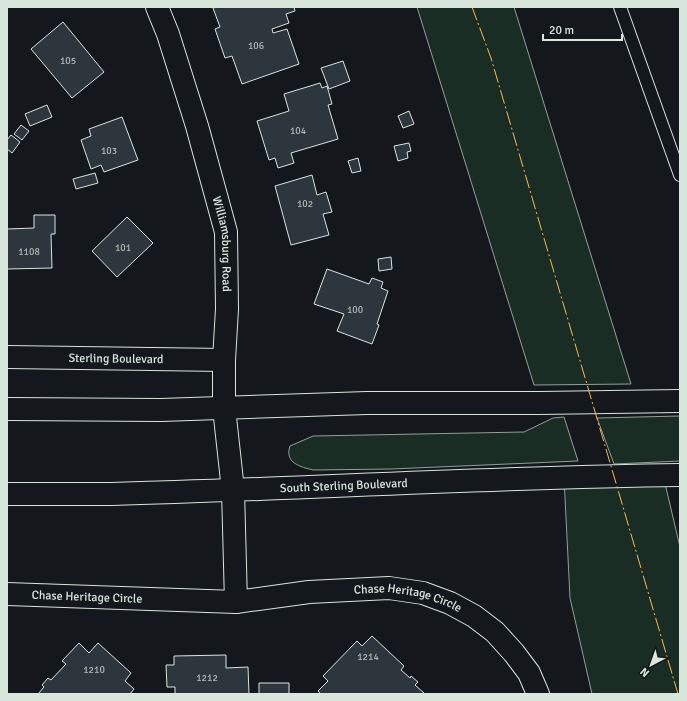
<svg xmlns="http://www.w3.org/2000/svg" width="687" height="701" viewBox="0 0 687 701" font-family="Signika,sans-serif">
	<rect width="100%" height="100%" fill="#14181c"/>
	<!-- green -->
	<path fill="#1a2d24" stroke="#939e99" d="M 417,7 L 514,7 L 631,384 L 534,385 Z
		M 680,416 L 680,461 L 614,464 L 597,418 Z
		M 564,417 L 578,461 L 391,469 L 313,470 C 301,467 284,463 290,446 L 313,436 L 524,432 L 553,418 Z
		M 663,475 L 680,547 L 680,694 L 592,694 L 570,598 L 564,477 Z"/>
	<!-- building -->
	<path fill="#2c363c" stroke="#d8e6dc" d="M 217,7 L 294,7 L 295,11 L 286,14 L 289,23 L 272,29 L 273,33 L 287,29 L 299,64 L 242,84 L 232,56 L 225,58 L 215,29 L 220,27 L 213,8 Z
		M 63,22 L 104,72 L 72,98 L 31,49 Z
		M 343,61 L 350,81 L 329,89 L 321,68 Z
		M 320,83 L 322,88 L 327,86 L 332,104 L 328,105 L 338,139 L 291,153 L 294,163 L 278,168 L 275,158 L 269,160 L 257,121 L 289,111 L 284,94 Z
		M 47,105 L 52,117 L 30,126 L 25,114 Z
		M 409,111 L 414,124 L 403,128 L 398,116 Z
		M 122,117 L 138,160 L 104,172 L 101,165 L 91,169 L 81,140 L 91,136 L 89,129 Z
		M 21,125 L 29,131 L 22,140 L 14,134 Z
		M 11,135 L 20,142 L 12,153 L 7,149 L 7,140 Z
		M 409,143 L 411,151 L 407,152 L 408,158 L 398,161 L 394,146 Z
		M 358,158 L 361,171 L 352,173 L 348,161 Z
		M 95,173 L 98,183 L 76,189 L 73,179 Z
		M 312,175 L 317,195 L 326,192 L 332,212 L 323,214 L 329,235 L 291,245 L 275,186 Z
		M 34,215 L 55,215 L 55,234 L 51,234 L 52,268 L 7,269 L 7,229 L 34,228 Z
		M 127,217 L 153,243 L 117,277 L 92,251 Z
		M 391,257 L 392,269 L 379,271 L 378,259 Z
		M 327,269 L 369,284 L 372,278 L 383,282 L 381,288 L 388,291 L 377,324 L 379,325 L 372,344 L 337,331 L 344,314 L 314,304 Z
		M 372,636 L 404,666 L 401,670 L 410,678 L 411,676 L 418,682 L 415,685 L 425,694 L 321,694 L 318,691 L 328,681 L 323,676 L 357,641 L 362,646 Z
		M 79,643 L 89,653 L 98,643 L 131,673 L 125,681 L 134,689 L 130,694 L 38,694 L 44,687 L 42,685 L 48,678 L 51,680 L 66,664 L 62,661 Z
		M 226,655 L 226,668 L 248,667 L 249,694 L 175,694 L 175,687 L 167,687 L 166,665 L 174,665 L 174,656 Z
		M 259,683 L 289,683 L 289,694 L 259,694 Z"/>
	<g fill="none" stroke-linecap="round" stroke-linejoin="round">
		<defs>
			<path id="service" d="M 620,7 L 680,175"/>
			<g id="minor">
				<path id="s1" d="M 157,7 L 168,34 L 197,126 L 226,232 L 227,309 L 224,360 L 224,408 L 233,490 L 236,602"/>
				<path id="s2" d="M 7,357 L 224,360"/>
				<path id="s3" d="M 7,594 L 236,602 L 309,592 L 389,588 L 423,593 L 450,603 L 474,616 L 495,632 L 514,653 L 529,673 L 538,694"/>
			</g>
			<g id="primary">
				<path d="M 7,409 L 161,410 L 367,403 L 539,403 L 680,401"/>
				<path id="s4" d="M 7,494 C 42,494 77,494 112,494 C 301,489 491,477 680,475"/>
			</g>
		</defs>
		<!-- service casing -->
		<use href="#service" stroke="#d8e6dc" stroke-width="14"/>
		<!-- minor casing -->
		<use href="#minor" stroke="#d8e6dc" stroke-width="24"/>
		<!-- primary casing -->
		<use href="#primary" stroke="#d8e6dc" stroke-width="24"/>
		<!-- service -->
		<use href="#service" stroke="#14181c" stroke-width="12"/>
		<!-- minor -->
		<use href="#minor" stroke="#14181c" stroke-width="22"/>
		<!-- primary -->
		<use href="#primary" stroke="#14181c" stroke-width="22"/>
		<!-- power -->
		<path stroke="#ffb74d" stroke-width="1" stroke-dasharray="14 3 2 3" stroke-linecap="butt" d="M 472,7 L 491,58 L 678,694"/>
	</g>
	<g text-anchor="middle" stroke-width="3" stroke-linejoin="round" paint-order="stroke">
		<!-- number labels -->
		<g font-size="10" fill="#adbab4">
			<text x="256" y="49">106</text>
			<text x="68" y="64">105</text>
			<text x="298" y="134">104</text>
			<text x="109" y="154">103</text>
			<text x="305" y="207">102</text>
			<text x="123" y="251">101</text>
			<text x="29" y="255">1108</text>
			<text x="355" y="313">100</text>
			<text x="368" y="660">1214</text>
			<text x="94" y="673">1210</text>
			<text x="207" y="681">1212</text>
		</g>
		<!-- street labels -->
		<g font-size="12" fill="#d8e6dc" stroke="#14181c">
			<text dy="4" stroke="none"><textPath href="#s1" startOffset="247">Williamsburg Road</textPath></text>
			<text dy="4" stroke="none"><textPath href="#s2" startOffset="109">Sterling Boulevard</textPath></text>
			<text dy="4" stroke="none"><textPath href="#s4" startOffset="337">South Sterling Boulevard</textPath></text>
			<text dy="4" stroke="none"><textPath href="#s3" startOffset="80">Chase Heritage Circle</textPath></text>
			<text dy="4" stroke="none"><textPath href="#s3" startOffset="403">Chase Heritage Circle</textPath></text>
		</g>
	</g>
	<!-- border -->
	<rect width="687" height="701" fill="none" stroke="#d8e6dc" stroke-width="16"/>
	<!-- north arrow -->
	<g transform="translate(651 665) rotate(221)" stroke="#14181c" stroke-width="3" paint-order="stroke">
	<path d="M0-3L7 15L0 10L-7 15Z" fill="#d8e6dc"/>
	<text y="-6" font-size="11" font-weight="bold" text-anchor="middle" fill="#d8e6dc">N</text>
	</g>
	<!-- scale -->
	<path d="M543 34v6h79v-6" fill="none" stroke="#d8e6dc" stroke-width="2"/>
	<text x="549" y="34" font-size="12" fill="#d8e6dc" stroke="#14181c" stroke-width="3" paint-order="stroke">20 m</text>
</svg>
